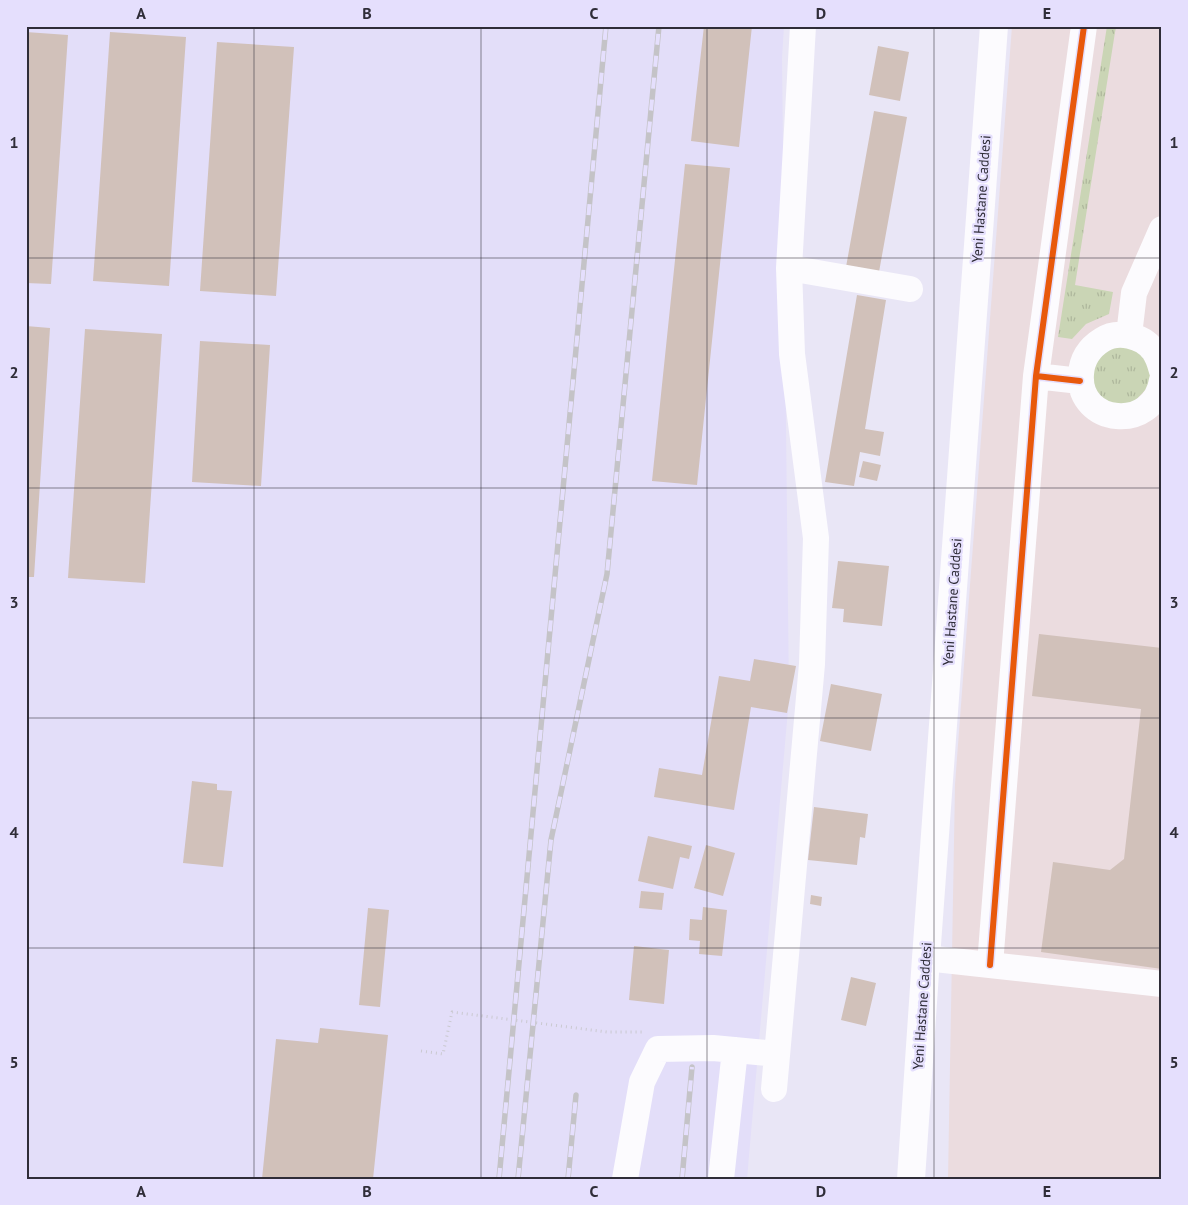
<svg xmlns="http://www.w3.org/2000/svg" width="1188" height="1205" viewBox="0 0 1188 1205" font-family="'PT Sans',sans-serif">
	<defs>
		<pattern id="grass-tufts" width="24" height="20" patternUnits="userSpaceOnUse" patternTransform="scale(1.25)"><rect width="24" height="20" fill="#cad5b5"/><path d="M3 7l-1-3M5 7V3M7 7l1-3M15 17l-1-3M17 17v-4M19 17l1-3" fill="none" stroke="#aeb79c"/></pattern>
	</defs>
	<rect width="100%" height="100%" fill="#e9e6f6"/>
	<!-- built -->
	<path fill="#e3def9" d="M 26,26 L 784,26 L 782,58 L 789,698 L 747,1179 L 26,1179 Z"/>
	<!-- medical -->
	<path fill="#ebdcdf" d="M 1012,26 L 1162,26 L 1162,1179 L 948,1179 L 955,785 Z"/>
	<!-- grass -->
	<path fill="url(#grass-tufts)" d="M 1107,26 L 1116,26 L 1075,285 L 1113,292 L 1109,314 L 1086,324 L 1072,339 L 1058,337 Z
		M 1114,342 L 1149,357 L 1151,384 L 1133,403 L 1114,405 L 1096,394 L 1090,363 Z"/>
	<!-- building -->
	<path fill="#d1c1ba" d="M 704,26 L 752,26 L 739,147 L 691,141 Z
		M 26,32 L 68,35 L 51,284 L 26,283 Z
		M 110,32 L 186,37 L 169,286 L 93,281 Z
		M 217,42 L 294,47 L 276,296 L 200,291 Z
		M 878,46 L 909,52 L 900,101 L 869,95 Z
		M 874,111 L 907,117 L 879,272 L 846,267 Z
		M 685,164 L 730,168 L 697,485 L 652,481 Z
		M 857,295 L 886,300 L 865,429 L 884,432 L 880,456 L 860,452 L 854,486 L 825,482 Z
		M 26,326 L 50,328 L 34,577 L 26,577 Z
		M 85,329 L 162,334 L 145,583 L 68,578 Z
		M 200,341 L 270,345 L 261,486 L 192,482 Z
		M 863,461 L 881,465 L 877,481 L 859,477 Z
		M 838,561 L 889,566 L 882,626 L 843,622 L 844,609 L 832,608 Z
		M 1039,634 L 1162,648 L 1162,969 L 1041,952 L 1053,862 L 1110,870 L 1124,859 L 1141,709 L 1032,696 Z
		M 754,659 L 796,666 L 787,713 L 751,707 L 734,810 L 654,797 L 659,768 L 702,775 L 719,676 L 750,681 Z
		M 831,684 L 882,694 L 871,751 L 820,741 Z
		M 192,781 L 217,784 L 217,790 L 232,791 L 223,867 L 183,863 Z
		M 814,807 L 868,814 L 865,838 L 860,837 L 857,865 L 808,860 Z
		M 648,836 L 692,846 L 689,859 L 680,857 L 673,889 L 638,881 Z
		M 706,845 L 735,853 L 723,896 L 694,888 Z
		M 641,891 L 664,893 L 662,910 L 639,908 Z
		M 811,895 L 822,897 L 821,906 L 810,904 Z
		M 703,907 L 727,910 L 722,956 L 699,954 L 700,941 L 689,940 L 690,919 L 702,920 Z
		M 368,908 L 389,910 L 380,1007 L 359,1005 Z
		M 634,946 L 669,950 L 664,1004 L 629,1000 Z
		M 851,977 L 876,983 L 866,1026 L 841,1020 Z
		M 320,1028 L 388,1035 L 373,1179 L 262,1179 L 276,1039 L 318,1043 Z"/>
	<g fill="none" stroke-linecap="round" stroke-linejoin="round">
		<!-- path -->
		<path stroke="#cac9d0" stroke-width="3" stroke-dasharray="1 4" stroke-linecap="butt" d="M 421,1051 L 443,1054 L 452,1012 L 607,1032 L 642,1032"/>
		<!-- minor -->
		<path stroke="#fcfbfe" stroke-width="26" d="M 789,268 L 910,289
			M 1129,335 L 1134,293 L 1162,229
			M 1162,371 C 1160,364 1158,356 1153,350 C 1142,335 1117,330 1102,340 C 1089,348 1082,359 1081,374 C 1077,425 1154,433 1162,380
			M 1080,381 L 1036,376 L 1084,26
			M 926,958 L 1162,984
			M 990,965 L 1036,376
			M 774,1089 L 812,664 L 816,538 L 792,354 L 789,268 L 803,26
			M 625,1179 L 642,1082 L 658,1049 L 713,1048 L 777,1054
			M 721,1179 L 735,1050"/>
		<!-- major -->
		<path stroke="#fcfbfe" stroke-width="28" d="M 911,1179 L 926,958 L 994,26"/>
		<defs>
			<path id="rail" d="M 499,1179 L 606,26
				M 518,1179 L 551,840 L 607,574 L 659,26
				M 568,1179 L 576,1095
				M 682,1179 L 692,1067"/>
		</defs>
		<!-- rail casing -->
		<use href="#rail" stroke="#c4c3c7" stroke-width="5.5"/>
		<!-- rail -->
		<use href="#rail" stroke="#e5dffd" stroke-width="4" stroke-dasharray="11" stroke-linecap="butt"/>
		<defs>
			<path id="cycleway" d="M 1080,381 L 1036,376 L 1084,26
				M 990,965 L 1036,376"/>
		</defs>
		<!-- cycleway casing -->
		<use href="#cycleway" stroke="#e5dffd" stroke-width="9"/>
		<!-- cycleway -->
		<use href="#cycleway" stroke="#e8590c" stroke-width="6"/>
	</g>
	<!-- grid -->
	<path fill="none" stroke="#2f2d38" stroke-width="1" stroke-opacity="0.55" d="M 254,26 L 254,1179M 481,26 L 481,1179M 707,26 L 707,1179M 934,26 L 934,1179M 26,258 L 1162,258M 26,488 L 1162,488M 26,718 L 1162,718M 26,948 L 1162,948"/>
	<g text-anchor="middle" stroke-width="4.5" stroke-linejoin="round" paint-order="stroke">
		<!-- street labels -->
		<g font-size="14" fill="#2f2d38" stroke="#e5dffd">
			<text transform="translate(981 199) rotate(-86)" y="5">Yeni Hastane Caddesi</text>
			<text transform="translate(952 602) rotate(-86)" y="5">Yeni Hastane Caddesi</text>
			<text transform="translate(922 1006) rotate(-86)" y="5">Yeni Hastane Caddesi</text>
		</g>
	</g>
	<!-- border -->
	<rect width="1188" height="1205" fill="none" stroke="#e5dffd" stroke-width="55"/>
	<rect x="28" y="28" width="1132" height="1150" fill="none" stroke="#2f2d38" stroke-width="2"/>
	<g font-size="16" text-anchor="middle" font-weight="bold" fill="#2f2d38">
		<text x="141" y="19">A</text>
		<text x="367" y="19">B</text>
		<text x="594" y="19">C</text>
		<text x="821" y="19">D</text>
		<text x="1047" y="19">E</text>
		<text x="14" y="148">1</text>
		<text x="1174" y="148">1</text>
		<text x="14" y="378">2</text>
		<text x="1174" y="378">2</text>
		<text x="14" y="608">3</text>
		<text x="1174" y="608">3</text>
		<text x="14" y="838">4</text>
		<text x="1174" y="838">4</text>
		<text x="14" y="1068">5</text>
		<text x="1174" y="1068">5</text>
		<text x="141" y="1197">A</text>
		<text x="367" y="1197">B</text>
		<text x="594" y="1197">C</text>
		<text x="821" y="1197">D</text>
		<text x="1047" y="1197">E</text>
	</g>
</svg>
